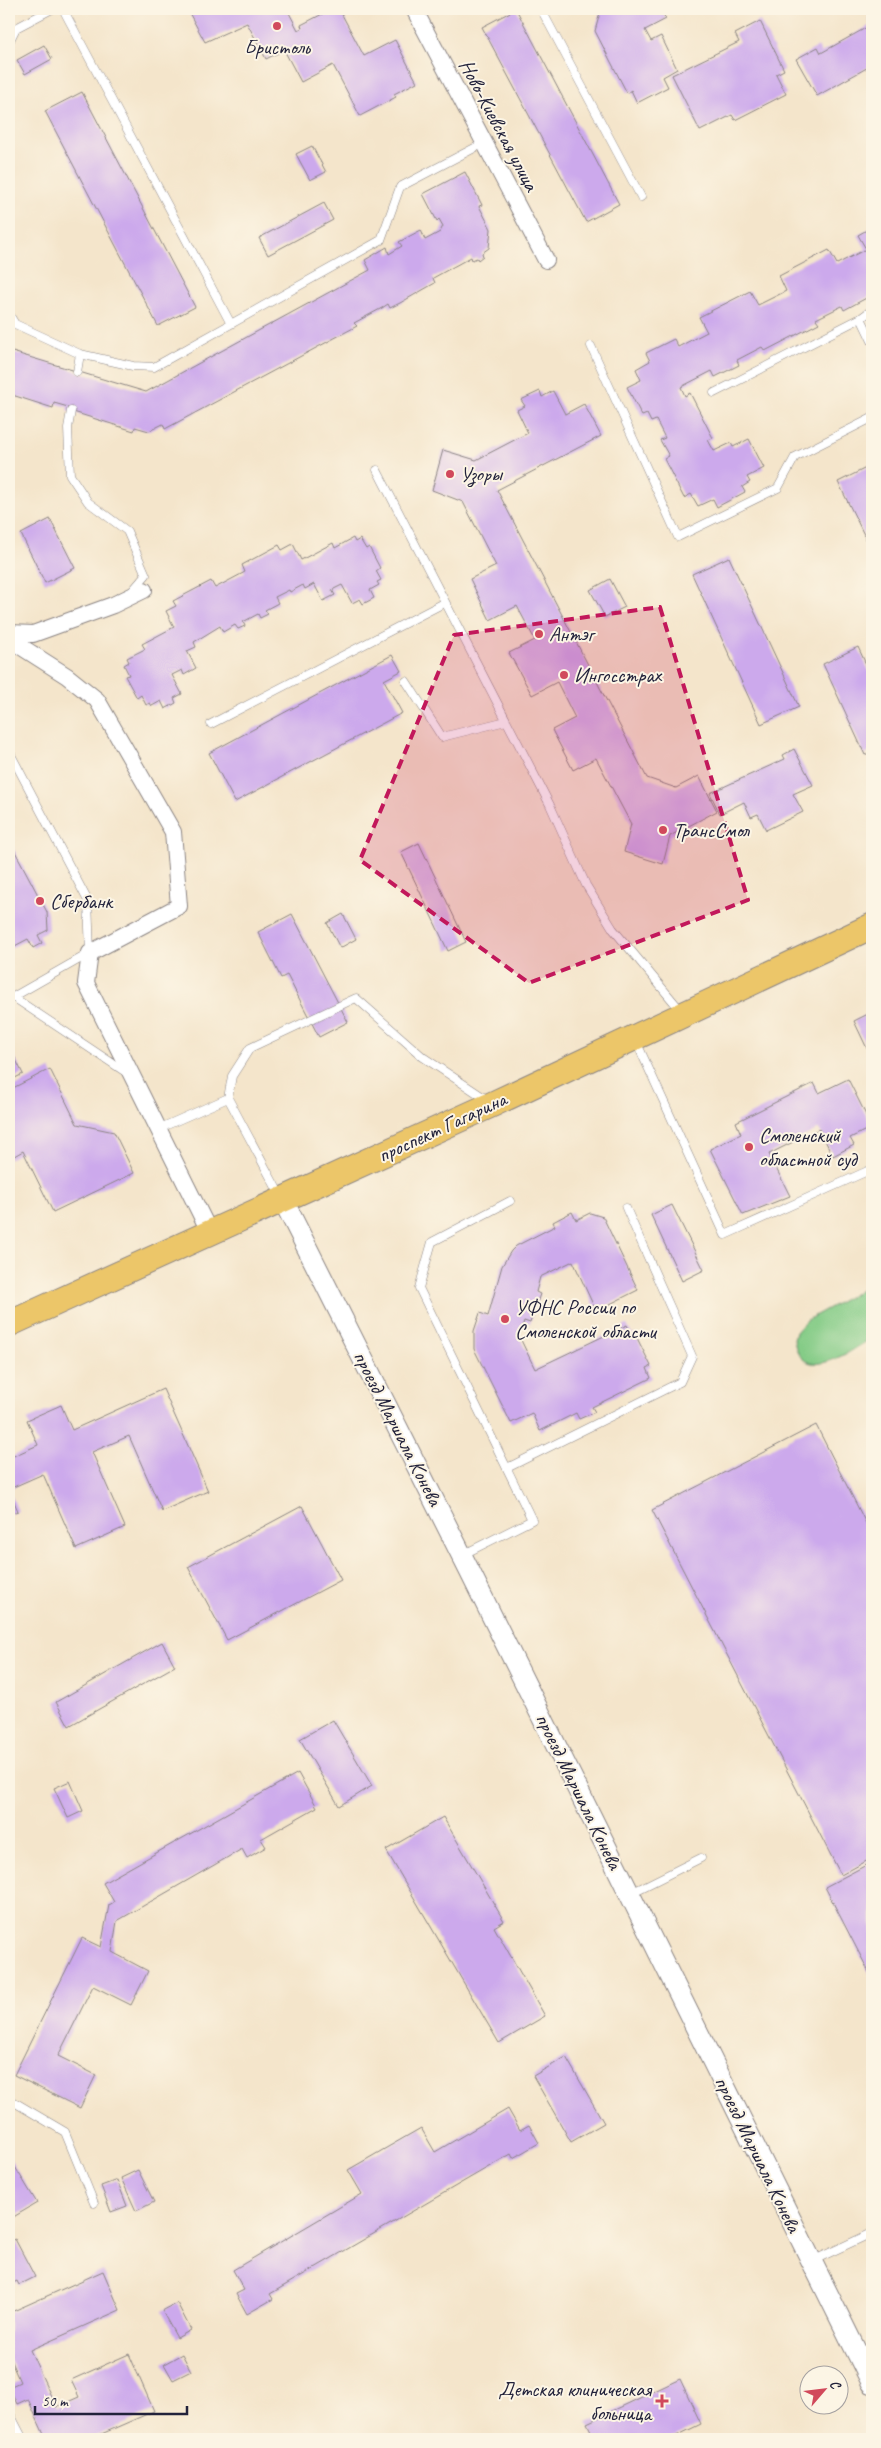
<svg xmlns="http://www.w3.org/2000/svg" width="881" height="2448" viewBox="0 0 881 2448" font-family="Caveat,sans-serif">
	<rect width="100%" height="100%" fill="#fcf5e5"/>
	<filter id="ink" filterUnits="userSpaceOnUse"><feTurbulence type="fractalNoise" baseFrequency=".02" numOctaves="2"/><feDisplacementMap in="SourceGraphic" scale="10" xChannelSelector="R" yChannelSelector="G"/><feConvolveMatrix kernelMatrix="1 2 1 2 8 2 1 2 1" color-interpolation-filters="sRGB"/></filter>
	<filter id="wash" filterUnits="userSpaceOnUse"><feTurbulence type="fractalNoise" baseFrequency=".0096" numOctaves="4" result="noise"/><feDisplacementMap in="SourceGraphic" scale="20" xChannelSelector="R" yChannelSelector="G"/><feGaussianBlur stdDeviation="1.12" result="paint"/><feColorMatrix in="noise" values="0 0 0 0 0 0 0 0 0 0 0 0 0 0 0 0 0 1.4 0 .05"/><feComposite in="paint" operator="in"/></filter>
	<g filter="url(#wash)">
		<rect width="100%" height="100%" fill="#f4e5cb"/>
		<!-- green -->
		<path fill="#85cc87" stroke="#547761" d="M 872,1284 L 872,1338 C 850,1351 802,1387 794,1340 L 796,1332 L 807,1320 Z"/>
		<g id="blocks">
			<!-- building -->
			<path fill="#cca9ec" d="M 187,9 L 287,9 L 298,30 L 302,28 L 301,25 L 332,9 L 339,9 L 364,56 L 395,40 L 417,82 L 394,94 L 396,97 L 360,116 L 333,65 L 301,82 L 284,50 L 266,59 L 247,23 L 205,42 Z
				M 516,9 L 619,204 L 586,222 L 482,27 Z
				M 601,9 L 660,9 L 666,19 L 645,30 L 651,41 L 661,36 L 677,69 L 663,77 L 668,87 L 637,103 L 631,90 L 627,93 L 595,31 Z
				M 872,17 L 872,65 L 817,96 L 796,59 L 818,47 L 821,53 L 871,25 L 868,19 Z
				M 760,21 L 784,70 L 776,74 L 786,94 L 735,120 L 732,115 L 700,131 L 672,75 L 739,42 L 735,34 Z
				M 44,45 L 52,59 L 25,74 L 17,60 Z
				M 82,92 L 195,307 L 158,326 L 45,111 Z
				M 312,146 L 326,172 L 310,180 L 296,154 Z
				M 465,172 L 482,205 L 479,206 L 491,229 L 489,248 L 482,253 L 483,256 L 478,260 L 477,258 L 472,260 L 471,257 L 433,278 L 435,283 L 400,303 L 390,308 L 388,304 L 382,308 L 354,323 L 357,326 L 165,429 L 163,424 L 149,431 L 135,427 L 134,431 L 67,410 L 68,407 L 54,403 L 53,408 L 9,394 L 9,351 L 146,392 L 370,270 L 365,260 L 387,247 L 389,254 L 402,246 L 399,242 L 421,230 L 425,240 L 440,232 L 443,226 L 439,219 L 437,221 L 423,194 Z
				M 324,203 L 333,220 L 268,255 L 259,238 Z
				M 872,227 L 872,295 L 844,310 L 842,306 L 816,319 L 819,323 L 765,351 L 762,347 L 737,360 L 739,365 L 715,377 L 712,371 L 681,387 L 685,396 L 690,393 L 713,438 L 708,440 L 714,451 L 731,443 L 733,447 L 749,439 L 764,468 L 747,477 L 750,482 L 742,487 L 745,492 L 717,507 L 713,499 L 698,506 L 691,494 L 684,498 L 664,459 L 669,456 L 660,440 L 665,438 L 656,420 L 651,422 L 647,414 L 642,416 L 627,387 L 641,380 L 636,369 L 650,361 L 646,353 L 674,339 L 678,347 L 707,332 L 699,317 L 750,291 L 758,305 L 786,291 L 779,276 L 829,250 L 837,264 L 866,249 L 858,235 Z
				M 540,391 L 542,397 L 553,391 L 565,414 L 584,404 L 601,436 L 497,490 L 647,778 L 676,788 L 699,776 L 717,811 L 670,836 L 663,864 L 624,852 L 631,824 L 596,758 L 573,770 L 552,730 L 575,718 L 557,682 L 532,695 L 509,653 L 535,640 L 517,606 L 490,620 L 470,579 L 496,566 L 463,502 L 432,490 L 443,450 L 476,460 L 528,433 L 517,410 L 525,406 L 521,400 Z
				M 872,465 L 872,551 L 838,482 Z
				M 50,519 L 75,568 L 45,583 L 21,534 Z
				M 353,538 L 355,542 L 360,539 L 366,549 L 369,547 L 380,568 L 376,571 L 381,580 L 377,582 L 379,585 L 370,590 L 374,598 L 363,604 L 360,599 L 352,603 L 342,585 L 332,590 L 335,595 L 323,601 L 314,584 L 305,589 L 303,585 L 290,592 L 289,590 L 275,597 L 278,603 L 265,610 L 268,614 L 260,618 L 258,614 L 243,622 L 245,626 L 238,629 L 235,625 L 223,632 L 220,626 L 194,642 L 196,647 L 187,651 L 196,668 L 184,675 L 182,670 L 172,675 L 182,694 L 174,698 L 176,703 L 165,709 L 161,701 L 152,706 L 150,703 L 146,705 L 141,695 L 137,698 L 125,676 L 129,675 L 124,665 L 129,662 L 127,658 L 145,649 L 142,644 L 174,627 L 166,611 L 176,606 L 173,601 L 211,581 L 215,588 L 245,572 L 242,565 L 279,545 L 282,550 L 293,544 L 301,560 L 333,543 L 335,548 Z
				M 729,557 L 799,707 L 761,724 L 692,574 Z
				M 610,579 L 625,607 L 605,617 L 590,590 Z
				M 858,647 L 872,677 L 872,751 L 865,755 L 823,664 Z
				M 392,655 L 401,671 L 384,680 L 402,713 L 235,802 L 209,753 Z
				M 794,749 L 813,785 L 793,794 L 803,812 L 766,830 L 758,814 L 751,817 L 744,802 L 720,814 L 710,793 L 785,759 L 783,755 Z
				M 9,840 L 47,912 L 48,930 L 38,935 L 42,943 L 33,948 L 28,939 L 9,949 Z
				M 419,843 L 466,942 L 448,951 L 401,852 Z
				M 292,914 L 348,1022 L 319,1037 L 287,975 L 281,978 L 258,932 Z
				M 343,914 L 356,939 L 340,948 L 327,923 Z
				M 872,1012 L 872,1059 L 854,1021 Z
				M 9,1046 L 23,1074 L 9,1081 Z
				M 50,1069 L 77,1124 L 114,1132 L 134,1173 L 53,1212 L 23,1151 L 9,1159 L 9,1090 Z
				M 848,1079 L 872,1127 L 850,1138 L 854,1145 L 833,1156 L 819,1129 L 769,1154 L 790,1196 L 743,1215 L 710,1149 L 741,1134 L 736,1122 L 814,1083 L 819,1093 Z
				M 672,1205 L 704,1270 L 682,1281 L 651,1215 Z
				M 572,1212 L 576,1220 L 590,1213 L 603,1217 L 638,1290 L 596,1311 L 573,1261 L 540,1277 L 536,1292 L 540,1294 L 530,1323 L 524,1321 L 519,1336 L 535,1369 L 627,1325 L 632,1335 L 635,1334 L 651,1366 L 647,1368 L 651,1378 L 592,1407 L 595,1412 L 579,1419 L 576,1413 L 540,1431 L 532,1413 L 511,1423 L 474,1349 L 474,1331 L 480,1313 L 488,1316 L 502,1266 L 511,1251 L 516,1246 L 555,1226 L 553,1222 Z
				M 163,1389 L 208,1491 L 162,1511 L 129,1436 L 92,1452 L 125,1527 L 76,1549 L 43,1474 L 9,1489 L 9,1458 L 38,1445 L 27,1420 L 61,1405 L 72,1430 Z
				M 816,1425 L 872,1535 L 872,1858 L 841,1875 L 652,1510 Z
				M 9,1490 L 18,1511 L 9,1514 Z
				M 302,1506 L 341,1580 L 227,1640 L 188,1567 Z
				M 162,1642 L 175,1666 L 69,1726 L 56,1702 Z
				M 333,1720 L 372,1786 L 339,1806 L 300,1739 Z
				M 298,1773 L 317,1807 L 261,1839 L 266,1847 L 247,1858 L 242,1849 L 117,1921 L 112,1952 L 148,1971 L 131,2005 L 93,1986 L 58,2056 L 96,2075 L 80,2108 L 14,2075 L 82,1938 L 101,1947 L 109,1905 L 114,1902 L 103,1883 Z
				M 70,1781 L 83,1811 L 68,1818 L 54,1788 Z
				M 443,1817 L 504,1921 L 494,1927 L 545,2016 L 499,2043 L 386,1850 Z
				M 872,1862 L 872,1978 L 825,1887 Z
				M 566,2057 L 604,2123 L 571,2142 L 533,2076 Z
				M 508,2109 L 520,2130 L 529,2125 L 539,2143 L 513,2158 L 511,2154 L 270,2294 L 273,2299 L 247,2314 L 236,2294 L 244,2290 L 233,2270 L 362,2194 L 348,2170 L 421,2128 L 435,2152 Z
				M 9,2157 L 37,2203 L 10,2219 L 9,2217 Z
				M 138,2170 L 154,2202 L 136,2211 L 121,2178 Z
				M 117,2180 L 127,2206 L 111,2212 L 101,2186 Z
				M 15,2239 L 35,2277 L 19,2285 L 17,2281 L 9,2285 L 9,2242 Z
				M 103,2271 L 120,2310 L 30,2350 L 56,2407 L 79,2397 L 71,2380 L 129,2354 L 154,2411 L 90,2439 L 46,2439 L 28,2399 L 17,2404 L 9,2387 L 20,2382 L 9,2357 L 9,2313 Z
				M 177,2303 L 191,2330 L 177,2338 L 162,2311 Z
				M 182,2354 L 191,2371 L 173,2380 L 164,2364 Z
				M 680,2379 L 701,2424 L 670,2439 L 595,2439 L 587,2423 Z"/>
		</g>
	</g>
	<g filter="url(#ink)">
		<use href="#blocks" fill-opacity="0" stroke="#8b8483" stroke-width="1"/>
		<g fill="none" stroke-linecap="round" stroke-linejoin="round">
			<defs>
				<path id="service" d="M 63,9 L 231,324
					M 541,9 L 641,197
					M 9,42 L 16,28 L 52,9
					M 9,314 L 15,324 L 80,354 L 133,366 L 154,367 L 381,240 L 400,187 L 484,143
					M 861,318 L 872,310
					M 591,346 L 678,537 L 778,488 L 795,457 L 872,418
					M 77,372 L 80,354
					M 714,393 L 861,318 L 872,341
					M 71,411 L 68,428 L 70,475 L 88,502 L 127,531 L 146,575 L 133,590
					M 377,470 L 550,805 L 586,885 L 613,929 L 682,1012
					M 406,681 L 442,737 L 506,721
					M 211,724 L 444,603
					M 9,751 L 88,901 L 90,953 L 13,997 L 127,1073
					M 636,1041 L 725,1235 L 872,1169
					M 158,1129 L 228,1098
					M 281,1197 L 228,1098 L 232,1076 L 250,1048 L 356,998 L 423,1057 L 489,1101
					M 507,1468 L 680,1382 L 692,1356 L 626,1208
					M 462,1555 L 532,1520 L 419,1288 L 432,1242 L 510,1201
					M 631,1893 L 701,1858
					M 9,2099 L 65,2132 L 94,2203
					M 812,2261 L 872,2233
					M 9,2412 L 23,2439"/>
				<path id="minor" d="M 414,9 L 546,260
					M 9,633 L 33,634 L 113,605 L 144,590
					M 9,639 L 67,676 L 97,700 L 173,832 L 179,906 L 90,953 L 86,983 L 210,1233"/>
				<path id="tertiary" d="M 283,1200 L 469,1570 L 872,2383"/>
				<path id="primary" d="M 9,1324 L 493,1104 L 872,926"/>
			</defs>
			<!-- service casing -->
			<use href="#service" stroke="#8b8483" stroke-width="9"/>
			<!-- minor casing -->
			<use href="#minor" stroke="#8b8483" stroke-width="18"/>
			<!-- tertiary casing -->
			<use href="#tertiary" stroke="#8b8483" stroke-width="22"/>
			<!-- primary casing -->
			<use href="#primary" stroke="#8b8483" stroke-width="27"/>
			<!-- service -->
			<use href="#service" stroke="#fff" stroke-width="8"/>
			<!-- minor -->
			<use href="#minor" stroke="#fff" stroke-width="16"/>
			<!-- tertiary -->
			<use href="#tertiary" stroke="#fff" stroke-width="20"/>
			<!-- primary -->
			<use href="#primary" stroke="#ecc669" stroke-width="25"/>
		</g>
	</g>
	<!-- marked area -->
	<path fill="#c2185b" fill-opacity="0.2" stroke="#c2185b" stroke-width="4" stroke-dasharray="10 6" stroke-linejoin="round" d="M 660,607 L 748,900 L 529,983 L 360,860 L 454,635 Z"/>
	<!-- markers -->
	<g fill="#d1495b" stroke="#fcf5e5" stroke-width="2">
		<circle cx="277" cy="26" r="5"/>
		<circle cx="450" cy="474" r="5"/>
		<circle cx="539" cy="634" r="5"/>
		<circle cx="564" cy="675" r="5"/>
		<circle cx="663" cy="830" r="5"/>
		<circle cx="40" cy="901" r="5"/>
		<circle cx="749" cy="1147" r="5"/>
		<circle cx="505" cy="1319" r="5"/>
		<path d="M659.5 2393.5h5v5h5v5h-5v5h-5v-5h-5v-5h5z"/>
	</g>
	<g text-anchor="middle" stroke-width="4" stroke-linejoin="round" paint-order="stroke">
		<!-- poi labels -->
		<g font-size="21" fill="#22223b" stroke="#fcf5e5" text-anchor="start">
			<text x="277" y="54" text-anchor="middle">Бристоль</text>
			<text x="460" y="481">Узоры</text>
			<text x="549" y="641">Антэг</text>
			<text x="574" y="682">Ингосстрах</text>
			<text x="673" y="837">ТрансСмол</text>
			<text x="50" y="908">Сбербанк</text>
			<text x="759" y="1142">Смоленский<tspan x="759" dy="24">областной суд</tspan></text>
			<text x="515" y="1314">УФНС России по<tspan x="515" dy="24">Смоленской области</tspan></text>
			<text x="651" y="2396" text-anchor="end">Детская клиническая<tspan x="651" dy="24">больница</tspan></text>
		</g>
		<!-- street labels -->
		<g font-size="21" fill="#22223b" stroke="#fcf5e5">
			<text transform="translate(499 125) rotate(62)" y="7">Ново-Киевская улица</text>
			<text transform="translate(442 1127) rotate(-25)" y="7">проспект Гагарина</text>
			<text transform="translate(398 1428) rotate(63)" y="7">проезд Маршала Конева</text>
			<text transform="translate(579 1791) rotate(64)" y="7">проезд Маршала Конева</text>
			<text transform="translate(758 2154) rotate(64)" y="7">проезд Маршала Конева</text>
		</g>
	</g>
	<!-- margin -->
	<rect width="881" height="2448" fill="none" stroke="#fcf5e5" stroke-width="30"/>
	<!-- north arrow -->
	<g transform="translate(824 2390) rotate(62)"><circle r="24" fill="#fcf5e5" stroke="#a5a1a1"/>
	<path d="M0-4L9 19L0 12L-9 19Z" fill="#d1495b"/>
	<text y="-8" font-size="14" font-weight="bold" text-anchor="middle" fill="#22223b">С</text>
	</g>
	<!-- scale -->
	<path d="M35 2406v8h152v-8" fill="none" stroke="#22223b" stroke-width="2.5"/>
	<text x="42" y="2406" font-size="15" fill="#22223b" stroke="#fcf5e5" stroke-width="4" paint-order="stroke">50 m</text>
</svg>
